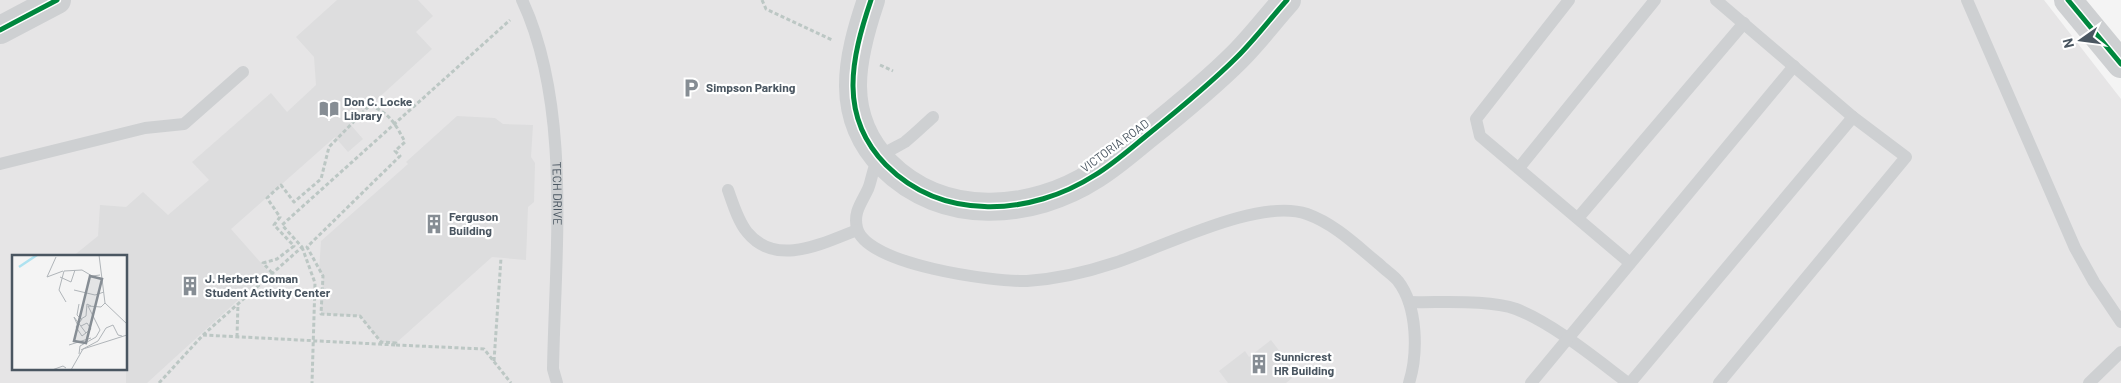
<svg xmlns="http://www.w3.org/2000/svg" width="2121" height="383" viewBox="0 0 2121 383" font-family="Barlow,sans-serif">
	<rect width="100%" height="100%" fill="#f4f4f4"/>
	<!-- education -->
	<path fill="#e6e5e6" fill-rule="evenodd" d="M 0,0 L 2044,0 L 2121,99 L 2121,383 L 0,383 ZM 14,257 L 126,257 L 126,369 L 14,369 Z"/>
	<!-- building -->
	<path fill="#ddddde" d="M 337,0 L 418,0 L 433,16 L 416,32 L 432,49 L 350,124 L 363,139 L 348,152 L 335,137 L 231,229 L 269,272 L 147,383 L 126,383 L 126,257 L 72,257 L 98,236 L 100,205 L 126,207 L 143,192 L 168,215 L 209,180 L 192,162 L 271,93 L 287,112 L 316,85 L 314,57 L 296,37 Z
		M 457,116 L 495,118 L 503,124 L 533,125 L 531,157 L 535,163 L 534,202 L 528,207 L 526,260 L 492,257 L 396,343 L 381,342 L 360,316 L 321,314 L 323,276 L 319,271 L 321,241 L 408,164 L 406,162 Z
		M 1271,340 L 1297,374 L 1286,383 L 1228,383 L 1219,371 L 1245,351 L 1249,357 Z"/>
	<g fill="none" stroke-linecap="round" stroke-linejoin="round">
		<!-- path -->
		<path stroke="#bcc7c4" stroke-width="3" stroke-dasharray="4 2.5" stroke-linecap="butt" d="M 762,0 L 766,9 L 832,40
			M 880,65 L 893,71
			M 302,247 L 315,283 L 312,383
			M 203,335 L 302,247 L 282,225 L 510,20
			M 237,337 L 238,303
			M 396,345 L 484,349 L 511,383
			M 494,361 L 501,258
			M 159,383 L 203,335 L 396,345 L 396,343 L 381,342 L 360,316 L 321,314 L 323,276 L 307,247 L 400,156 L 395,151 L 405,142 C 395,123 390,114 370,105 L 329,147 L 321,179 L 294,202 L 281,185 L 267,198 L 280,217 L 274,225 L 294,246 L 277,259 L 263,263 L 273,274"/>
		<!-- service -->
		<g stroke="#ced0d2" stroke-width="12">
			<path id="s1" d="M 522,0 C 572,106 555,255 553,369 L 557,383"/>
			<path d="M 1569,0 L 1476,119 L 1480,136 L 1630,263"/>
			<path d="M 1716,0 L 1853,117 L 1906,157 L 1719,383"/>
			<path d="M 1967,0 L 2075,248 L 2094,282 L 2121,322"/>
			<path d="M 933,117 C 924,125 915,134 905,142 C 897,147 886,151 880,157 C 873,164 872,180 868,189 C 862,202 853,212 857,228 C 866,265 994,282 1027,281 C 1056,279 1087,272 1114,263 C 1162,248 1258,197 1307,214 C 1335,224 1357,246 1379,264 C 1385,270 1393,275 1398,281 C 1418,307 1418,354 1409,383"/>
			<path d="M 0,164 L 145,128 L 184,124 L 243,72"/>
			<path d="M 1519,168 L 1655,0"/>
			<path d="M 728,190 C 733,204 738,221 747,232 C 776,268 823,243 857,230"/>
			<path d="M 1578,218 L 1744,23"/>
			<path d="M 1409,302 C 1439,303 1489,299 1516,309 C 1554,324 1596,359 1628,383"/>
			<path d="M 1531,383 L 1794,66"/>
			<path d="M 1630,383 L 1853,117"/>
			<path d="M 2089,383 L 2121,352"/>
		</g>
		<!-- tertiary -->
		<path stroke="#ced0d2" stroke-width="28" d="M 871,0 C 851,59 838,116 886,165 C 943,222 1031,216 1095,175 C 1113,164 1130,149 1146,136 C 1177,111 1209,85 1237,57 C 1255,39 1270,19 1287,0
			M 2068,0 L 2121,64
			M 0,30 L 57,0"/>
		<defs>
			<path id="cycleway" d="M 871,0 C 851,59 838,116 886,165 C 943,222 1031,216 1095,175 C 1113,164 1130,149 1146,136 C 1177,111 1209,85 1237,57 C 1255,39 1270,19 1287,0
				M 2068,0 L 2121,64
				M 0,30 L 57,0"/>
		</defs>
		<!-- cycleway casing -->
		<use href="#cycleway" stroke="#fff" stroke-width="8"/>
		<!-- cycleway -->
		<use href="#cycleway" stroke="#00873e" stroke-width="5"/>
	</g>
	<!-- icons -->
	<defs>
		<symbol id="parking-bare" viewBox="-9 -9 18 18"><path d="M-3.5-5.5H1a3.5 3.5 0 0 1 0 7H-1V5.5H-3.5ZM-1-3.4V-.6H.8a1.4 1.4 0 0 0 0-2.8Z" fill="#868d94" stroke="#fff" stroke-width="2.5" paint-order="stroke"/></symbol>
		<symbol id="library-bare" viewBox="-9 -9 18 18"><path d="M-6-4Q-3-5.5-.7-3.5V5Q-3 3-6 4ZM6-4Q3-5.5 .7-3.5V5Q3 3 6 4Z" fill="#868d94" stroke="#fff" stroke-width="2.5" paint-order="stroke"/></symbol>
		<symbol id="building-bare" viewBox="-9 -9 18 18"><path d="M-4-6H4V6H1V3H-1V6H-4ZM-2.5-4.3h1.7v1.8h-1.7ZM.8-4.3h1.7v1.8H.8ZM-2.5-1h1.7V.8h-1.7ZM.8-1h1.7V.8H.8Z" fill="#868d94" stroke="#fff" stroke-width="2.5" paint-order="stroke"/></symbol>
	</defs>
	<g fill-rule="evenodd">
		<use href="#parking-bare" x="677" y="74" width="28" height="28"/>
		<use href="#library-bare" x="315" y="95" width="28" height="28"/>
		<use href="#building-bare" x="420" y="210" width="28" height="28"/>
		<use href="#building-bare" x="176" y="272" width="28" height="28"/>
		<use href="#building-bare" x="1245" y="350" width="28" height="28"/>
	</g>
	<g text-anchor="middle" stroke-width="4.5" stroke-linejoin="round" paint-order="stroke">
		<!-- poi labels -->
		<g font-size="12" font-weight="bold" fill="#4a5661" stroke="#fff" text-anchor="start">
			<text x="706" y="92">Simpson Parking</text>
			<text x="344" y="106">Don C. Locke<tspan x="344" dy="14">Library</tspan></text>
			<text x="449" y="221">Ferguson<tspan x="449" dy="14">Building</tspan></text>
			<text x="205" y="283">J. Herbert Coman<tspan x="205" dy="14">Student Activity Center</tspan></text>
			<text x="1274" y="361">Sunnicrest<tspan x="1274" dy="14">HR Building</tspan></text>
		</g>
		<!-- street labels -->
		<g font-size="12" fill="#4a5661" stroke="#fff">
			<text transform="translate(1115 146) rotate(-36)" y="4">VICTORIA ROAD</text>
			<text dy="4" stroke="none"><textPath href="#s1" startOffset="198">TECH DRIVE</textPath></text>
		</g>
	</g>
	<!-- overview -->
	<g transform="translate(12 255)">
		<rect width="115" height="115" fill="#f4f4f4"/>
		<path fill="none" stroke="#aee2f0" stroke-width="2.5" d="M 7,12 L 25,0"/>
		<path fill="none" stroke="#b0b5b9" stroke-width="1" d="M 87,0 L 93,48M 44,2 L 35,22 L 51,16M 48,22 L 59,27 L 63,15M 62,35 L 83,40 L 92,37M 0,36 L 0,86M 54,47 L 47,35 L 52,16 L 70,15 L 80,21 L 88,20M 93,48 L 115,69M 67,49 L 65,60 L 69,64 L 74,61 L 75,49 L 79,51M 66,71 L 62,62 L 74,78M 69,71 L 75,68 L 79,74 L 70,81 L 64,72 L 70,64M 57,90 L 79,83M 69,95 L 86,86 L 94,73 L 101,70 L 106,80 L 110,81M 67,99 L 68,91 L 84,82 L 88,75 L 76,51 L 89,52 L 93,48M 40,115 L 51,111 L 54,113M 59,115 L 71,94 L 115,80"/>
		<path fill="#868d94" fill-opacity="0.15" stroke="#868d94" stroke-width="2.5" d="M 78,21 L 90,24 L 74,88 L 62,86 Z"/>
		<rect width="115" height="115" fill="none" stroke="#4a5661" stroke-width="2.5"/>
	</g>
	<!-- north arrow -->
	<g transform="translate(2081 40) rotate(256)" stroke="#ffffff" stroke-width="4" paint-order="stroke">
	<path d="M0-4L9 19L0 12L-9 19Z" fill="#4a5661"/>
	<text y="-8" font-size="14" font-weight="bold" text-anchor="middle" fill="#4a5661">N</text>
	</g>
</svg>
